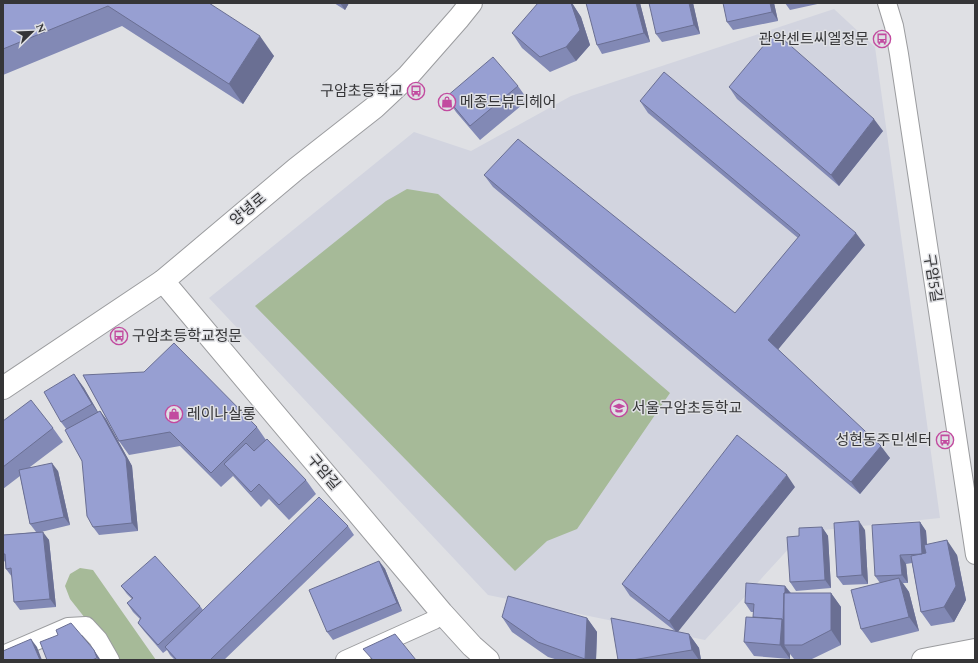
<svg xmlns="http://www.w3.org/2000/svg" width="978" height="663" viewBox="0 0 978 663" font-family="Spectral,'Noto Sans KR',serif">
	<rect width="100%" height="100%" fill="#dfe0e4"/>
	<!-- built -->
	<path fill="#d2d4df" d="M 834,9 L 875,47 L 940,518 L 804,532 L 705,640 L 488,595 L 209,298 L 414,132 L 471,151 L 571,96 Z"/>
	<!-- green -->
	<path fill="#a6ba98" d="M 407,189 L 438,194 L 670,393 L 577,529 L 547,541 L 515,571 L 255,306 L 386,201 Z
		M 80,568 L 93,570 L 156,660 L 114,660 L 100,637 L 70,599 L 65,586 L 70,574 Z"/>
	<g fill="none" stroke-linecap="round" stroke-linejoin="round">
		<defs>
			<path id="lane" d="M 887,3 L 894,26 L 899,54 L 975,555
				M 3,655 L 68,627 L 86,626 L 98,639 L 110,660
				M 345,660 L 434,620 L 442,613"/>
			<path id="street" d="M 163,281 L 442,613 L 472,646 L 488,660
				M 923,660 L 975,650"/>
			<path id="secondary" d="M 3,388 L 163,281 L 296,169 L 375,107 L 408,76 L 459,18 L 471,3"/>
		</defs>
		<!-- lane casing -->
		<use href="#lane" stroke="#9b9c9f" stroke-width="20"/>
		<!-- street casing -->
		<use href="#street" stroke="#9b9c9f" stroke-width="24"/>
		<!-- secondary casing -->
		<use href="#secondary" stroke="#9b9c9f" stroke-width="24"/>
		<!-- lane -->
		<use href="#lane" stroke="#fff" stroke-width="18"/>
		<!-- street -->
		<use href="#street" stroke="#fff" stroke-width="22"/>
		<!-- secondary -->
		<use href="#secondary" stroke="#fff" stroke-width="22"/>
	</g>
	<!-- wall -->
	<path fill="#8289b5" d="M 3,3 L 209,3 L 274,56 L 243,104 L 122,26 L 3,75 Z
		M 334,3 L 349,3 L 345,10 Z
		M 572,3 L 581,17 L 590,45 L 576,61 L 550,72 L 522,48 L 512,33 Z
		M 640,3 L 650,42 L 602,54 L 597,45 Z
		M 693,3 L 700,34 L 662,42 L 656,34 Z
		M 774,3 L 778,21 L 733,30 L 727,22 Z
		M 785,3 L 822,3 L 790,10 Z
		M 518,86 L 528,100 L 480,140 L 456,112 L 446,97 Z
		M 729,87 L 883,131 L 839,186 L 737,99 Z
		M 640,101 L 865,245 L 778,349 L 890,458 L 860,494 L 493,187 L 484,175 L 735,313 L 798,238 L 648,113 Z
		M 74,374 L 84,388 L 98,412 L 100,411 L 106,419 L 132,466 L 138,531 L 99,535 L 93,527 L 82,461 L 67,430 L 61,422 Z
		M 83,375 L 257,427 L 266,440 L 306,480 L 316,494 L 289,520 L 269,499 L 261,507 L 233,476 L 221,487 L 180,446 L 129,455 L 119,441 Z
		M 3,421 L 53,428 L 63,442 L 30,467 L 58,471 L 70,525 L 41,532 L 49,540 L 56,607 L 20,610 L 14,602 L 12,577 L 6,569 L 5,562 L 3,559 L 3,535 L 36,532 L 30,524 L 20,476 L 3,489 Z
		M 795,487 L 677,632 L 689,634 L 699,648 L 701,660 L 618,660 L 675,631 L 630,596 L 622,584 Z
		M 920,522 L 926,531 L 927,544 L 957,555 L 966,600 L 954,622 L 931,626 L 921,612 L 912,563 L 906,564 L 908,583 L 903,583 L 909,592 L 919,631 L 871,643 L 861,629 L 880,583 L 875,576 Z
		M 348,526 L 354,535 L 224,660 L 175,660 L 170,655 L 167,650 L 163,653 L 144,631 L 138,623 L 140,619 L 133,612 L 127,603 L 132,599 L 127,594 L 121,586 L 200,606 L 203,610 Z
		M 822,527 L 828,536 L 831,588 L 796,591 L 790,582 L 799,536 Z
		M 865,530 L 868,584 L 843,585 L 837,577 Z
		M 379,561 L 385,569 L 402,611 L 333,640 L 327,632 Z
		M 785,586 L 791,593 L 831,593 L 841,607 L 841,645 L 812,659 L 794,659 L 790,654 L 790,659 L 754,656 L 744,642 L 753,617 L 754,612 L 751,612 L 745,603 Z
		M 502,617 L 587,618 L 597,632 L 596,660 L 558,660 L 548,657 L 512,632 Z"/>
	<!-- shaded-wall -->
	<path fill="#6a6f93" d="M 340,3 L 349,3 L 345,10 Z
		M 572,3 L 581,17 L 590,45 L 576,61 L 566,47 Z
		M 636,3 L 640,3 L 650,42 L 644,33 Z
		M 689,3 L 693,3 L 700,34 L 694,25 Z
		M 770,3 L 774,3 L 778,21 L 772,12 Z
		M 260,36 L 274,56 L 243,104 L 229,84 Z
		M 874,119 L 883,131 L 839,186 L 831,175 Z
		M 856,233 L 865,245 L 776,352 L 768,340 Z
		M 74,374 L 84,388 L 102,419 L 92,404 Z
		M 100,411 L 106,419 L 132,466 L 138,531 L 132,523 Z
		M 881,446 L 890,458 L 860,494 L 851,482 Z
		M 52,463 L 58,471 L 70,525 L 64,517 Z
		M 787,475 L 795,487 L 677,633 L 669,621 Z
		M 859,521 L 865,530 L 868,584 L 862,575 Z
		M 920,522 L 926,531 L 928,562 L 922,554 Z
		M 822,527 L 828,536 L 831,588 L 825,580 Z
		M 43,532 L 49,540 L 56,607 L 50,599 Z
		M 947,540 L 957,555 L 966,600 L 954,622 L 944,607 Z
		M 900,555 L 906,564 L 908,583 L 902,575 Z
		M 379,561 L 385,569 L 402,611 L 397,603 Z
		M 899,578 L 909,592 L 919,631 L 909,617 Z
		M 785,586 L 791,594 L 789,629 L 783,621 Z
		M 831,593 L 841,607 L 841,645 L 831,630 Z
		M 587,618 L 597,632 L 596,660 L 586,660 L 585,659 Z
		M 782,619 L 792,634 L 784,645 L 790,654 L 790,659 L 780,645 Z
		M 689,634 L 699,648 L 701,660 L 699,660 L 692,650 Z
		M 31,639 L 37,647 L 42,660 L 40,660 Z
		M 94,650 L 100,659 L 100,660 L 98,660 L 97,658 Z"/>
	<!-- building -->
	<path fill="#979fd2" stroke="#6a6f93" d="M 3,3 L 209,3 L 260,36 L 229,84 L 108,6 L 3,49 Z
		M 538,3 L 571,3 L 580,30 L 566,47 L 540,57 L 512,33 Z
		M 586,3 L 636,3 L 644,33 L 597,45 Z
		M 649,3 L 689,3 L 694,25 L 656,34 Z
		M 723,3 L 770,3 L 772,12 L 727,22 Z
		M 775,32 L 874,119 L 831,175 L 729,87 Z
		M 493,57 L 518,86 L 470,126 L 446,97 Z
		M 664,72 L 856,233 L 768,340 L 881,446 L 851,482 L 484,175 L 518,139 L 735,313 L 800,235 L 640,101 Z
		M 174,343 L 257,427 L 211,473 L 170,432 L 119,441 L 83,375 L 144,372 Z
		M 74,374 L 92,404 L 61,422 L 44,392 Z
		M 31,400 L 53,428 L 3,467 L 3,421 Z
		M 100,411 L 126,458 L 132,523 L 93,527 L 87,516 L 82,461 L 65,430 Z
		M 737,435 L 787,475 L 669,621 L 622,584 Z
		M 267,439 L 306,480 L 279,505 L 259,484 L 251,492 L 224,464 L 246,443 L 254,451 Z
		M 52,463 L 64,517 L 30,524 L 19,470 Z
		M 319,497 L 348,526 L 210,660 L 177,660 L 165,647 Z
		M 859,521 L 862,575 L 837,577 L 834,523 Z
		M 920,522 L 922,554 L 900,555 L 902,575 L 875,576 L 872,525 Z
		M 822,527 L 825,580 L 790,582 L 787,537 L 799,536 L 799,528 Z
		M 43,532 L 50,599 L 14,602 L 11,568 L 6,569 L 5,554 L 3,554 L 3,535 Z
		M 947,540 L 956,586 L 944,607 L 921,612 L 911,556 L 926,553 L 924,545 Z
		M 155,556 L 200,606 L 158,645 L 138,623 L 141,618 L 127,603 L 133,598 L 121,586 Z
		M 379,561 L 397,603 L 327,632 L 309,590 Z
		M 899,578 L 909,617 L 861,629 L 851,590 Z
		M 746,583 L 785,586 L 785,593 L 784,593 L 783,621 L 782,619 L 753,617 L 754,604 L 745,603 Z
		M 784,593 L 831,593 L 831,630 L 802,645 L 784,645 Z
		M 508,596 L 587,618 L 585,659 L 538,642 L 502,617 Z
		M 746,617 L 782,619 L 780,645 L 744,642 Z
		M 611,618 L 689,634 L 692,650 L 632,660 L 618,660 Z
		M 71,623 L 94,650 L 97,658 L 92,660 L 47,660 L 40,642 L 58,635 L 56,630 Z
		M 395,634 L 416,660 L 373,660 L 363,649 Z
		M 31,639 L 40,660 L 3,660 L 3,651 Z"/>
	<!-- icons -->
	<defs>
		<symbol id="bus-ring" viewBox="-11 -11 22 22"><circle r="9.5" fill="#dfe0e4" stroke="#c24a9f" stroke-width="1.5"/><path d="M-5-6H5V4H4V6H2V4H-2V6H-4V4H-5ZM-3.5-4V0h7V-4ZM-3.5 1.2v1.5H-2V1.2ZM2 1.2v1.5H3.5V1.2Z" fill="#c24a9f"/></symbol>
		<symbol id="shop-ring" viewBox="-11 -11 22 22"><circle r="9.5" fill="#dfe0e4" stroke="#c24a9f" stroke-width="1.5"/><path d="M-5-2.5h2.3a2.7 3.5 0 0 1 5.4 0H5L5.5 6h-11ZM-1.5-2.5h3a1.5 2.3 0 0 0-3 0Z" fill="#c24a9f"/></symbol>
		<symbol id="school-ring" viewBox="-11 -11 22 22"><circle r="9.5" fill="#dfe0e4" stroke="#c24a9f" stroke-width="1.5"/><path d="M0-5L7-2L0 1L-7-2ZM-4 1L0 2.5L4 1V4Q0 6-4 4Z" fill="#c24a9f"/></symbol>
	</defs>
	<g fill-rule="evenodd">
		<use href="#bus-ring" x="872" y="29" width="20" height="20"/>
		<use href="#bus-ring" x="406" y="81" width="20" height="20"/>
		<use href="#shop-ring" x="437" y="92" width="20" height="20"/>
		<use href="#bus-ring" x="109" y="326" width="20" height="20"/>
		<use href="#school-ring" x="609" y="398" width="20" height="20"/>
		<use href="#shop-ring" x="164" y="404" width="20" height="20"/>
		<use href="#bus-ring" x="935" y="430" width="20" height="20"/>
	</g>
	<g text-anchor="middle" stroke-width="3" stroke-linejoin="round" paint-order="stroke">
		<!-- poi labels -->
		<g font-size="15" fill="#353537" stroke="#dfe0e4" text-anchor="start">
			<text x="869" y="44" text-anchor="end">관악센트씨엘정문</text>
			<text x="403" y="96" text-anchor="end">구암초등학교</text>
			<text x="460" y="107">메종드뷰티헤어</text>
			<text x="132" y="341">구암초등학교정문</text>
			<text x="632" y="413">서울구암초등학교</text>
			<text x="187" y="419">레이나살롱</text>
			<text x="932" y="445" text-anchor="end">성현동주민센터</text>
		</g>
		<!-- street labels -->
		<g font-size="15" fill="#353537" stroke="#dfe0e4">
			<text transform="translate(248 209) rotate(-40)" y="5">양녕로</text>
			<text transform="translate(933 278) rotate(81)" y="5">구암5길</text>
			<text transform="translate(324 472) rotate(50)" y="5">구암길</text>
		</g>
	</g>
	<!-- border -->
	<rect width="978" height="663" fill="none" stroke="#353537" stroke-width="8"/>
	<!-- north arrow -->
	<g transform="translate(32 32) rotate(67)" stroke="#dfe0e4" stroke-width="3" paint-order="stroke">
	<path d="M0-3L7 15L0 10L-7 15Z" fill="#353537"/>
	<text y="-6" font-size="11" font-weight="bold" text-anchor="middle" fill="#353537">N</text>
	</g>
</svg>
